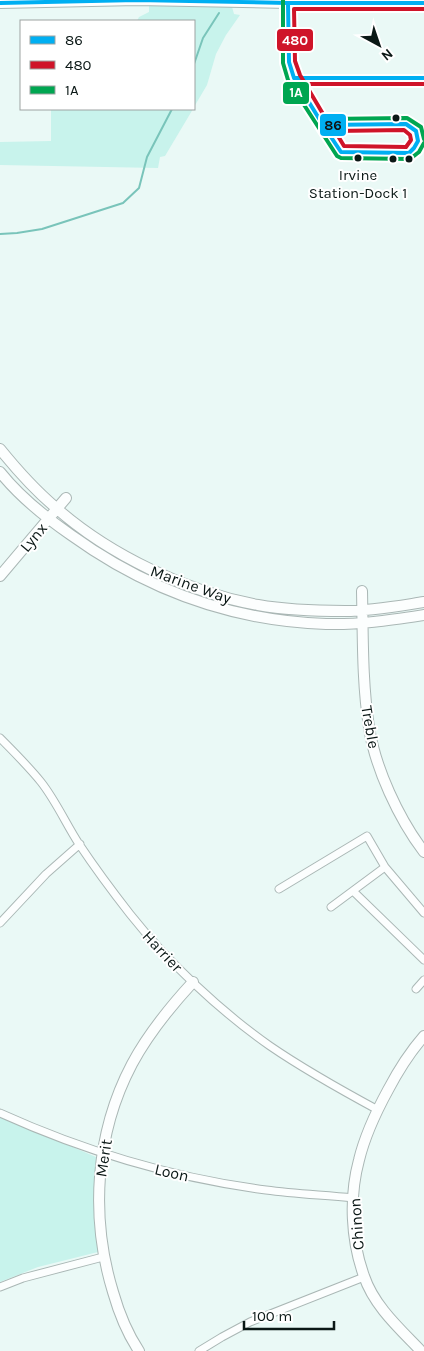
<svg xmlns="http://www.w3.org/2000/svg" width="424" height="1351" viewBox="0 0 424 1351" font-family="Karla,sans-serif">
	<rect width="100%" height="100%" fill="#eaf9f6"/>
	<!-- green -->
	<path fill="#c8f3ec" d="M 149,6 L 232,7 L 234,14 L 240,15 L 226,35 L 216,54 L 207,85 L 194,107 L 194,21 L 137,21 L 139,17 L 149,12 Z
		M 51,109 L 193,109 L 165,156 L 160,157 L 158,168 L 0,165 L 0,142 L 51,141 Z
		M 0,1116 L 96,1157 L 94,1211 L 98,1252 L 38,1267 L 0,1282 Z"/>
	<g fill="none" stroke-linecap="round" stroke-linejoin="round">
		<!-- stream -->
		<path stroke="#79c4ba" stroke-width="2" d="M 194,64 L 203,38 L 219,13
			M 0,234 L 17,233 L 42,229 L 123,203 L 139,188 L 147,157 L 172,109"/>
		<defs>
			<path id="street" d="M 0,738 C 14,752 29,767 41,782 C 56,801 66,824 79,844 C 95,868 112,891 130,914 C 168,962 220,1011 270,1046 C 305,1070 341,1090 378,1110
				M 279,889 L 367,836 L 385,867 L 424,913
				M 353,891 L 424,960
				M 331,907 L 385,867
				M 0,923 L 46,874 L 80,844
				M 416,989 L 424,980
				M 0,1113 C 84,1151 174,1178 266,1190 C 295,1194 324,1195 353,1198
				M 0,1287 L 23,1278 L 103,1257
				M 199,1351 L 222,1337 L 250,1322 L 364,1277"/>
			<path id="secondary" d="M 288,0 L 289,62 L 294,78
				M 0,3 L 137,0 L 288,3 L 424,3
				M 0,449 C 17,470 35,490 55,507 C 109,555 187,592 258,605 C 286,610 316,611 345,611 C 371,611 398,606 424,602
				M 0,472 C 20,497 45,517 71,535 C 146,589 232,621 326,624 C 359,625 391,620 424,615
				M 0,576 L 66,498
				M 362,591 C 363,636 362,682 369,727 C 375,768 399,819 424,852
				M 139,1351 C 127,1333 119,1313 113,1292 C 90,1217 95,1134 132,1064 C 148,1034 170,1007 193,982
				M 421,1351 C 400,1329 374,1306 364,1276 C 351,1240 349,1197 359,1160 C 365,1135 376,1112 388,1090 C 398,1071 410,1052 424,1036"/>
		</defs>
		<!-- street casing -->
		<use href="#street" stroke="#aab7b5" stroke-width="9"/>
		<!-- secondary casing -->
		<use href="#secondary" stroke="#aab7b5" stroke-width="12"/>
		<!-- street -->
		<use href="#street" stroke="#fcfefe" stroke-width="7"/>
		<!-- secondary -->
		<use href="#secondary" stroke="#fcfefe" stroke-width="10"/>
		<defs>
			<path id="bus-1" d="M 0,3 L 137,0 L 288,3 L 424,3
				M 288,3 L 289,62 L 294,78 L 323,125
				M 294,78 L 424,78
				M 406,124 L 416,131 L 418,141 L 414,148 L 409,153 L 341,152 L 323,125 Z"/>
			<path id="bus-2" d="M 294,84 L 424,84
				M 326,119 L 300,75 L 295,61 L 294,9 L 424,9
				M 404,130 L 410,135 L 411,140 L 406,147 L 344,146 L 335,131 Z"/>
			<path id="bus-3" d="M 283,0 L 283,63 L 288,80 L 337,156 L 341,158 L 410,159 L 419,152 L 424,143
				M 326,119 L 407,118 L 421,127 L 424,139"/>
		</defs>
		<!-- bus-1 casing -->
		<use href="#bus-1" stroke="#fff" stroke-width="8"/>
		<!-- bus-2 casing -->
		<use href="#bus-2" stroke="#fff" stroke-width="8"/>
		<!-- bus-3 casing -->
		<use href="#bus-3" stroke="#fff" stroke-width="8"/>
		<!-- bus-1 -->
		<use href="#bus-1" stroke="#00aff2" stroke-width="4"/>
		<!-- bus-2 -->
		<use href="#bus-2" stroke="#cf1429" stroke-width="4"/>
		<!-- bus-3 -->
		<use href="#bus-3" stroke="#00a651" stroke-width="4"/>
	</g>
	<!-- markers -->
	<g fill="#0b1816" stroke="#fff" stroke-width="2">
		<circle cx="396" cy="118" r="4.5"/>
		<circle cx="358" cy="158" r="4.5"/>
		<circle cx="393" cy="159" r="4.5"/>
		<circle cx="409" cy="159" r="4.5"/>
	</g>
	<g text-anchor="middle" stroke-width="4" stroke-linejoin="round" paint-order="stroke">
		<!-- bus labels -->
		<g font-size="15" fill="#0b1816" stroke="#fff">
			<text x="358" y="180">Irvine<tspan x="358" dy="18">Station-Dock 1</tspan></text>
		</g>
		<!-- street labels -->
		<g font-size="16" fill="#0b1816" stroke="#fff">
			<text transform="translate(33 537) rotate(-50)" y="6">Lynx</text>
			<text transform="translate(191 584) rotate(20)" y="6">Marine Way</text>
			<text transform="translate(371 727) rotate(80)" y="6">Treble</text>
			<text transform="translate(163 951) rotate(47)" y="6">Harrier</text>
			<text transform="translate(103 1158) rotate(-81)" y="6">Merit</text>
			<text transform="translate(172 1172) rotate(13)" y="6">Loon</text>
			<text transform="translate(356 1224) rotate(-94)" y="6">Chinon</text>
		</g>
	</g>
	<g stroke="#fff" stroke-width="2">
		<rect x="276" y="28" width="38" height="24" rx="5" fill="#cf1429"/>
		<rect x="282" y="81" width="28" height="24" rx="5" fill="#00a651"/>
		<rect x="319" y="113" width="28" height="24" rx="5" fill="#00aff2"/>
	</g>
	<g font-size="14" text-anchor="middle" font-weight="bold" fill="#fff">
		<text x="295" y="45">480</text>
		<text x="296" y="97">1A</text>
	</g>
	<g font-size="14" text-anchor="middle" font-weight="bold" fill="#111">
		<text x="333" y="130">86</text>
	</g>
	<!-- legend -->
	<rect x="20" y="20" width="175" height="90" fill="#ffffff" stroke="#9da3a2"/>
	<rect x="30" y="36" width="25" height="8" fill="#00aff2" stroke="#9da3a2"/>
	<text x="65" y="45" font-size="15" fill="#0b1816">86</text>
	<rect x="30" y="61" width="25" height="8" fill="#cf1429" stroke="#9da3a2"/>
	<text x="65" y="70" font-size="15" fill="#0b1816">480</text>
	<rect x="30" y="86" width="25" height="8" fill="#00a651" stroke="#9da3a2"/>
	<text x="65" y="95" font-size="15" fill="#0b1816">1A</text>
	<!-- north arrow -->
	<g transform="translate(379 45) rotate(140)" stroke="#ffffff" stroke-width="4" paint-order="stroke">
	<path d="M0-4L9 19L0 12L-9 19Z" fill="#0b1816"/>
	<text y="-8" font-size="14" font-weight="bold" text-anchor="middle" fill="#0b1816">N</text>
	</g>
	<!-- scale -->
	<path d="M244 1321v8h90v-8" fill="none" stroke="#0b1816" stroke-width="2.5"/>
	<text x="252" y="1321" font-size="15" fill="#0b1816" stroke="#ffffff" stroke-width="4" paint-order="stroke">100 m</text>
</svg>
